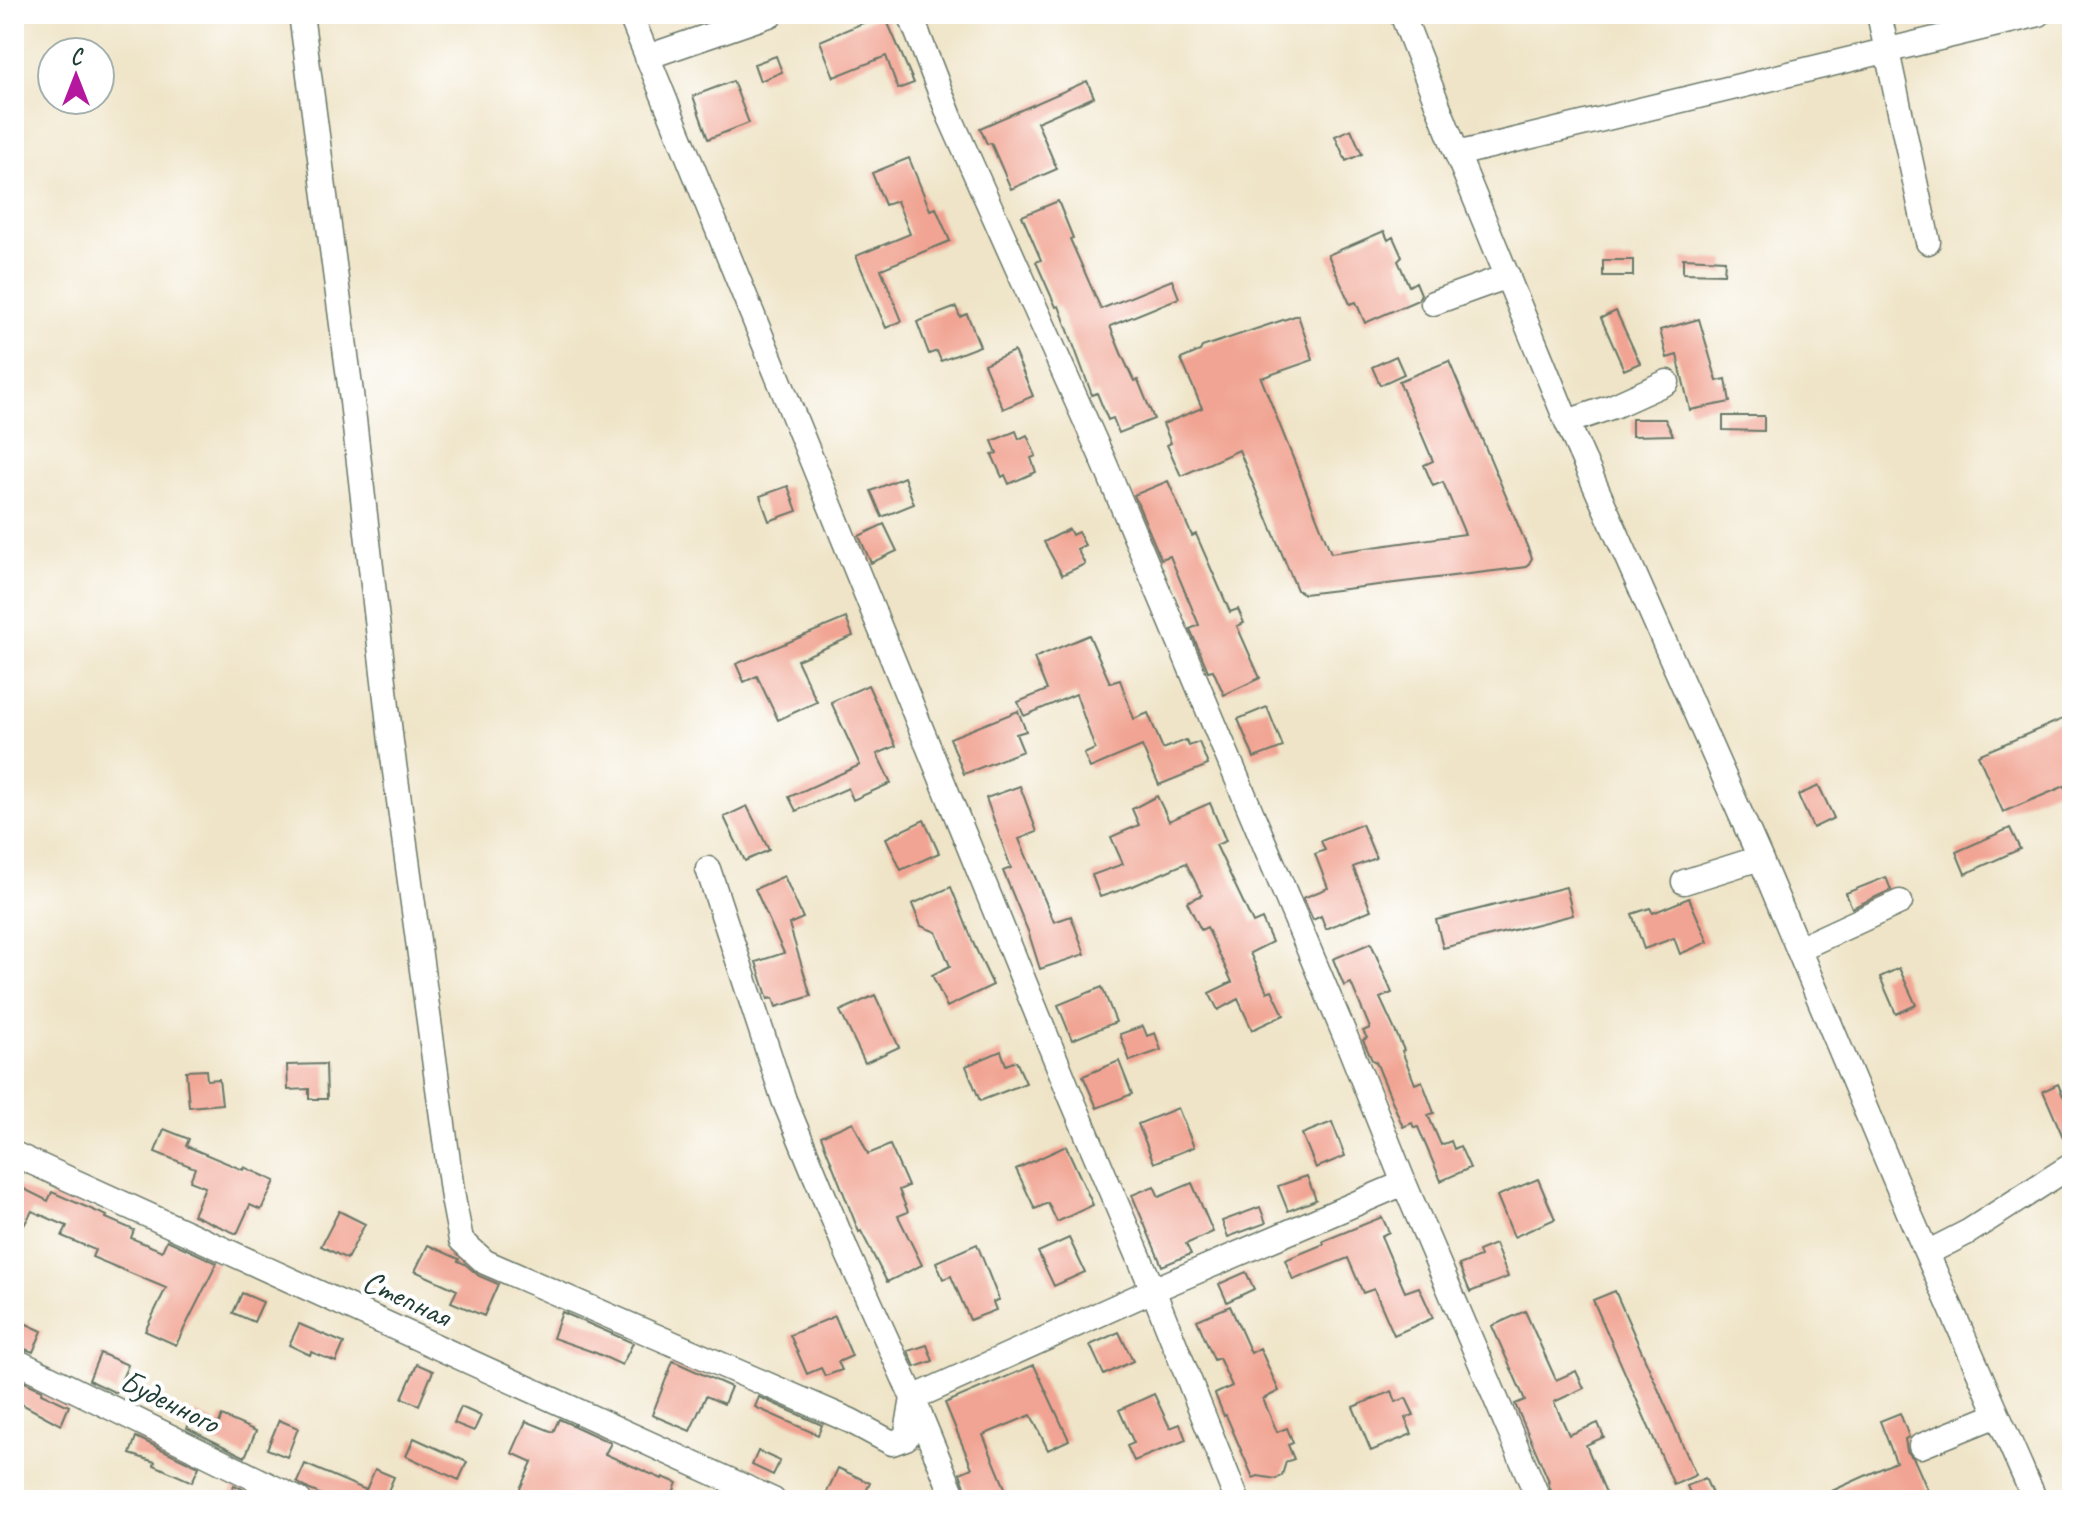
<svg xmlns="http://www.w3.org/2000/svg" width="2086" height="1514" viewBox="0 0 2086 1514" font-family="Caveat,sans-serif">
	<rect width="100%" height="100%" fill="#fff"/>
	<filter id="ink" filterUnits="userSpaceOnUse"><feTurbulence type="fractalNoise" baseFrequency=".0125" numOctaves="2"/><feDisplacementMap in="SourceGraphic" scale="16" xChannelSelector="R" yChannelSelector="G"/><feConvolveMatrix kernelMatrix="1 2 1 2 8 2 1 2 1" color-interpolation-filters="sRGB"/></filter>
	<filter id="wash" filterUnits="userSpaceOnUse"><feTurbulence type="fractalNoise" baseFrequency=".006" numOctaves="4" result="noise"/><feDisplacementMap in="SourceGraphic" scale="32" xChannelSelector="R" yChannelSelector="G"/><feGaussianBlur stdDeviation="1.8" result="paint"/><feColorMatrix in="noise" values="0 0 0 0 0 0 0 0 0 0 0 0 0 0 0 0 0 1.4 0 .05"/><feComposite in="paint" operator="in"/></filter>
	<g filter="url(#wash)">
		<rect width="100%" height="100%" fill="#efe4c7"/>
		<g id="blocks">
			<!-- building -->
			<path fill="#f1a493" d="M 884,14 L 914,83 L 898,89 L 886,56 L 834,77 L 820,41 Z
				M 776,56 L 782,72 L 760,81 L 754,64 Z
				M 733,81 L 749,123 L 708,139 L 693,96 Z
				M 1087,81 L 1094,97 L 1037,122 L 1057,169 L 1011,189 L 991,143 L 987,144 L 980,128 Z
				M 1351,129 L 1362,154 L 1346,161 L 1335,136 Z
				M 909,158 L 930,210 L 936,208 L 950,241 L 881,269 L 902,321 L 886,328 L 856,256 L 910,234 L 897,201 L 885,205 L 872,173 Z
				M 1058,201 L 1073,238 L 1070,239 L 1101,309 L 1172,280 L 1179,298 L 1110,326 L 1121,353 L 1134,381 L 1138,380 L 1154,419 L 1119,433 L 1113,418 L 1108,420 L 1097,393 L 1092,395 L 1059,306 L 1056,307 L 1036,262 L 1041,260 L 1022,216 Z
				M 1384,231 L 1388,240 L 1393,237 L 1402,257 L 1398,261 L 1409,286 L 1416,282 L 1421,294 L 1418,300 L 1365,323 L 1356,302 L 1350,304 L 1328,255 Z
				M 1683,258 L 1725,260 L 1724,274 L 1683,273 Z
				M 1603,260 L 1633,260 L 1633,276 L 1603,276 Z
				M 956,307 L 960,317 L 967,314 L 980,346 L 941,361 L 937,351 L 929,354 L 917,322 Z
				M 1616,311 L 1640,363 L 1624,370 L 1601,318 Z
				M 1298,315 L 1313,360 L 1261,378 L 1331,553 L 1465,534 L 1443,482 L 1433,486 L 1424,465 L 1433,461 L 1399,381 L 1449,361 L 1532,558 L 1527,567 L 1304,594 L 1297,590 L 1239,450 L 1181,476 L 1167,445 L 1171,443 L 1163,424 L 1202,408 L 1181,359 L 1200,351 L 1202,347 Z
				M 1699,319 L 1717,381 L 1726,379 L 1730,402 L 1690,410 L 1677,355 L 1667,358 L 1660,330 Z
				M 1014,351 L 1033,396 L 1003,409 L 984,364 Z
				M 1396,356 L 1404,374 L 1380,385 L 1372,367 Z
				M 1723,416 L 1764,416 L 1764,431 L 1723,430 Z
				M 1632,419 L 1665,419 L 1673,435 L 1632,436 Z
				M 1016,431 L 1019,439 L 1027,435 L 1036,456 L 1031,458 L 1036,472 L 1009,484 L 1005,475 L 1002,477 L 992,455 L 997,453 L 992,441 Z
				M 904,477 L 914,504 L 882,517 L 871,491 Z
				M 1168,481 L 1192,536 L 1196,534 L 1230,612 L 1238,609 L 1244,623 L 1237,626 L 1260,678 L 1224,695 L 1213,670 L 1208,671 L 1190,629 L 1199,625 L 1170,556 L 1161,559 L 1134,495 Z
				M 788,486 L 797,511 L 769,521 L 760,496 Z
				M 884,524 L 897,551 L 871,563 L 859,536 Z
				M 1069,529 L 1072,535 L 1078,532 L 1085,545 L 1077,549 L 1085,564 L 1062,575 L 1044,542 Z
				M 846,618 L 853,636 L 797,660 L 817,702 L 778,720 L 757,676 L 744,682 L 736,664 Z
				M 1089,635 L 1110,683 L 1120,680 L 1134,719 L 1148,713 L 1163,749 L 1186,740 L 1189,746 L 1199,742 L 1208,765 L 1159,785 L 1142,746 L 1090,768 L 1084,754 L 1095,749 L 1076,694 L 1024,716 L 1018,702 L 1047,690 L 1034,658 Z
				M 868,685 L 896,746 L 877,754 L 891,783 L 853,800 L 848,788 L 796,811 L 789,797 L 860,765 L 831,702 Z
				M 1267,707 L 1283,747 L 1254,758 L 1238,719 Z
				M 1018,711 L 1026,731 L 1016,734 L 1023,751 L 964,774 L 950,738 Z
				M 2072,715 L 2072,783 L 2003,812 L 1978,755 Z
				M 1020,786 L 1037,832 L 1019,839 L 1054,922 L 1071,916 L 1085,954 L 1040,969 L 1028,931 L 1003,871 L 1011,868 L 986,798 Z
				M 1819,786 L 1834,818 L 1813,828 L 1798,795 Z
				M 1157,796 L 1169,821 L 1210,803 L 1226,841 L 1216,845 L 1253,923 L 1262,919 L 1272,942 L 1250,953 L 1267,992 L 1272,990 L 1284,1015 L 1252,1030 L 1238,999 L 1218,1010 L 1209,993 L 1232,982 L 1207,927 L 1201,930 L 1187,902 L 1202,895 L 1186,863 L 1133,886 L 1100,897 L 1092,875 L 1123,864 L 1111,837 L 1139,825 L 1132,809 Z
				M 747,806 L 769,850 L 745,861 L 724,817 Z
				M 924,820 L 939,853 L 901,870 L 886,838 Z
				M 1362,824 L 1376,858 L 1353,867 L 1371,910 L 1326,929 L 1321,916 L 1313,920 L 1303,898 L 1328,888 L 1315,854 L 1325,850 L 1321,841 Z
				M 2010,828 L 2020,849 L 1965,874 L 1956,852 Z
				M 784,876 L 803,918 L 789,924 L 811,996 L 776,1007 L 773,998 L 768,999 L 756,962 L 784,953 L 755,889 Z
				M 1886,877 L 1891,890 L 1852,908 L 1846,893 Z
				M 951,887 L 975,947 L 993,985 L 947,1007 L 932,975 L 950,966 L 936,932 L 921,926 L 912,904 Z
				M 1566,887 L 1573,915 L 1443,948 L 1436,920 Z
				M 1689,898 L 1708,942 L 1680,954 L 1674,938 L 1644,949 L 1632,914 L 1650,908 L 1653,913 Z
				M 1371,943 L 1392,993 L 1380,998 L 1404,1050 L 1402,1051 L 1415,1084 L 1422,1081 L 1434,1113 L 1428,1115 L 1441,1145 L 1451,1141 L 1454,1149 L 1460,1146 L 1470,1168 L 1441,1181 L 1418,1127 L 1414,1128 L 1412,1123 L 1403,1127 L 1376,1062 L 1372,1060 L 1363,1040 L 1367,1038 L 1363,1031 L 1370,1028 L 1351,983 L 1344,986 L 1333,959 Z
				M 1899,968 L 1916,1005 L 1896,1014 L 1880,977 Z
				M 1102,987 L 1116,1022 L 1072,1040 L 1058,1005 Z
				M 875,995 L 899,1047 L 865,1063 L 840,1011 Z
				M 1143,1026 L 1147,1036 L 1155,1033 L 1161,1050 L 1130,1061 L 1120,1034 Z
				M 1001,1051 L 1006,1065 L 1016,1061 L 1026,1083 L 980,1101 L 966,1066 Z
				M 1119,1061 L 1132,1094 L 1097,1108 L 1083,1076 Z
				M 326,1064 L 327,1099 L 309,1099 L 309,1089 L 288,1090 L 287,1065 Z
				M 206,1070 L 207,1080 L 219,1079 L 222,1104 L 189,1107 L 186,1071 Z
				M 2058,1084 L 2063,1096 L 2072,1092 L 2072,1150 L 2069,1151 L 2043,1091 Z
				M 1178,1108 L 1194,1147 L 1154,1163 L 1138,1124 Z
				M 853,1122 L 868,1154 L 890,1145 L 908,1186 L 899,1190 L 908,1212 L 898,1216 L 922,1265 L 887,1282 L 861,1231 L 859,1232 L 821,1136 Z
				M 1332,1122 L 1345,1156 L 1316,1168 L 1302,1134 Z
				M 164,1129 L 189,1139 L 186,1146 L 243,1170 L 244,1167 L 275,1181 L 261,1210 L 250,1205 L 237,1234 L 193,1215 L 205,1187 L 190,1181 L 195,1168 L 155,1152 Z
				M 1066,1146 L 1093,1205 L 1057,1222 L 1048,1203 L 1035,1209 L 1016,1169 Z
				M 1307,1176 L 1316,1200 L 1288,1211 L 1278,1186 Z
				M 1538,1179 L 1555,1219 L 1514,1237 L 1497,1196 Z
				M 1192,1183 L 1213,1232 L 1186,1244 L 1191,1254 L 1162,1266 L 1132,1195 L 1154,1186 L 1159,1197 Z
				M 14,1184 L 48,1201 L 52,1192 L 107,1216 L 106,1218 L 134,1230 L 131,1238 L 162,1251 L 167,1240 L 217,1263 L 176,1345 L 145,1331 L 166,1288 L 92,1257 L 95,1250 L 62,1236 L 67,1226 L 32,1211 L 14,1243 Z
				M 1260,1207 L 1266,1223 L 1228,1237 L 1222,1221 Z
				M 339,1211 L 365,1224 L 347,1259 L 321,1246 Z
				M 1382,1217 L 1389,1232 L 1381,1236 L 1405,1292 L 1419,1287 L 1433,1318 L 1394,1335 L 1374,1289 L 1363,1293 L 1348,1258 L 1293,1280 L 1285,1260 L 1324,1244 L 1323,1241 Z
				M 1069,1238 L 1085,1272 L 1054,1286 L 1038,1252 Z
				M 977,1244 L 999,1300 L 993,1302 L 996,1310 L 970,1320 L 951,1276 L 943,1279 L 936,1262 Z
				M 1495,1244 L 1508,1277 L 1470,1292 L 1459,1265 L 1480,1257 L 1478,1251 Z
				M 428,1245 L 459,1259 L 458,1261 L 465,1264 L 479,1276 L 498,1284 L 484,1316 L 451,1302 L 457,1290 L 415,1271 Z
				M 1246,1272 L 1254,1289 L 1227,1302 L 1219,1284 Z
				M 1615,1291 L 1696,1475 L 1674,1485 L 1593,1300 Z
				M 242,1293 L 263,1302 L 254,1322 L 233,1313 Z
				M 1230,1306 L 1251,1353 L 1260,1348 L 1279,1391 L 1263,1399 L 1277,1432 L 1287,1428 L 1293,1443 L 1288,1445 L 1294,1459 L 1286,1462 L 1282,1475 L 1276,1479 L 1258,1476 L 1253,1478 L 1226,1415 L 1224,1416 L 1215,1394 L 1232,1386 L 1219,1358 L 1214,1360 L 1197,1320 Z
				M 1525,1311 L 1556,1380 L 1576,1371 L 1584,1388 L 1554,1402 L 1569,1435 L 1598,1423 L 1604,1437 L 1586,1445 L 1609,1500 L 1554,1500 L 1548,1482 L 1549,1481 L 1515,1404 L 1525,1400 L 1492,1326 Z
				M 562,1312 L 633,1343 L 622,1365 L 596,1353 L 553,1338 Z
				M 835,1316 L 852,1356 L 838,1362 L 842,1370 L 825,1376 L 821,1368 L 807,1374 L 790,1335 Z
				M 18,1320 L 42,1331 L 33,1352 L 14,1345 L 14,1329 Z
				M 299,1324 L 344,1343 L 336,1362 L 311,1352 L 310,1355 L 289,1345 Z
				M 1119,1332 L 1133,1361 L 1104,1375 L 1090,1345 Z
				M 927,1345 L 933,1361 L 915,1367 L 908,1351 Z
				M 100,1353 L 128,1365 L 116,1393 L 89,1380 Z
				M 673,1361 L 731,1387 L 724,1404 L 706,1396 L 690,1431 L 652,1415 Z
				M 417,1364 L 433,1371 L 419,1405 L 402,1398 Z
				M 1034,1365 L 1069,1440 L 1048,1450 L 1031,1415 L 983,1435 L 1010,1500 L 970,1500 L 960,1473 L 972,1468 L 945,1403 Z
				M 14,1377 L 42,1390 L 41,1393 L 69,1406 L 61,1425 L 14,1400 Z
				M 1392,1391 L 1396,1402 L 1406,1398 L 1414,1415 L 1405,1418 L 1412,1434 L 1371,1451 L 1353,1407 Z
				M 1154,1394 L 1170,1428 L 1180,1424 L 1186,1440 L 1134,1461 L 1127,1446 L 1134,1443 L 1119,1410 Z
				M 759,1397 L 822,1425 L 818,1435 L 755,1407 Z
				M 461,1407 L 481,1416 L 474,1431 L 454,1423 Z
				M 195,1413 L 218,1425 L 222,1416 L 256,1431 L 245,1457 L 187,1428 Z
				M 1900,1413 L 1909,1437 L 1905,1439 L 1907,1451 L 1914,1459 L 1932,1500 L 1812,1500 L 1896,1462 L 1880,1421 Z
				M 559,1419 L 611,1443 L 605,1454 L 662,1479 L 663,1477 L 677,1483 L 670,1500 L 599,1500 L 587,1495 L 584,1500 L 515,1500 L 532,1462 L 512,1453 L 526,1421 L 553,1432 Z
				M 279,1420 L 298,1428 L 287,1457 L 267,1449 Z
				M 136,1437 L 199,1467 L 192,1482 L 154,1465 L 155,1462 L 130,1454 Z
				M 414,1438 L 467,1462 L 459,1480 L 406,1456 Z
				M 758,1451 L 780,1461 L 773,1475 L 752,1465 Z
				M 305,1464 L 366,1490 L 375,1469 L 394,1477 L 385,1498 L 389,1500 L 334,1500 L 310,1490 L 297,1482 Z
				M 838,1468 L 870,1483 L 862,1500 L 839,1500 L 826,1494 Z
				M 1705,1478 L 1715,1500 L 1693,1500 L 1687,1486 Z
				M 234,1485 L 265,1500 L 227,1500 Z"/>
		</g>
	</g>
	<g filter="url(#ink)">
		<use href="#blocks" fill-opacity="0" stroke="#687767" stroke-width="2"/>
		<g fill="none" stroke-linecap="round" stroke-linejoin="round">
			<defs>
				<path id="minor" d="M 301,14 L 351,393 L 391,742 L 453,1198 L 461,1240 L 485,1262 L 851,1421 L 892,1443 L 906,1438 L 913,1398 L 1153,1290 L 1404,1183
					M 630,14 L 1071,1097 L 1153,1290 L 1237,1500
					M 910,14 L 950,117 L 1104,462 L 1346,1038 L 1404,1183 L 1539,1500
					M 1402,14 L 1457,154 L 1567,422 L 1760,858 L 1910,1215 L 2035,1500
					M 1879,14 L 1928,242
					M 647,57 L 772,14
					M 1457,154 L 2039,14
					M 1433,303 L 1508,276
					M 1567,422 L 1614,406 L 1667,382
					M 708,869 L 784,1100 L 847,1252 L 913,1398 L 955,1500
					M 1684,882 L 1760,858
					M 1798,949 L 1900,902
					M 14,1154 L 773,1500
					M 1927,1253 L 1968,1232 L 2072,1165
					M 14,1360 L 299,1500
					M 1921,1446 L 1997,1415"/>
			</defs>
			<!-- minor casing -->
			<use href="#minor" stroke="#687767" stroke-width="27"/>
			<!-- minor -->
			<use href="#minor" stroke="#fff" stroke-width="24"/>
		</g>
	</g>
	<g text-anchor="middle" stroke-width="8" stroke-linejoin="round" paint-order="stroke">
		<!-- street labels -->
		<g font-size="32" fill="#1f3d34" stroke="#fff">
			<text transform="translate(407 1298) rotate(25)" y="11">Степная</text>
			<text transform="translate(170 1401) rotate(26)" y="11">Буденного</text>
		</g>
	</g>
	<!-- margin -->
	<rect width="2086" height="1514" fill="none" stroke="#fff" stroke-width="48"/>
	<!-- north arrow -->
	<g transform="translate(76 76)"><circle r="38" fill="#ffffff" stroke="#a5b1ae" stroke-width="2"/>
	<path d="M0-6L14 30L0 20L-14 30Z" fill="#b5179e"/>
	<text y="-12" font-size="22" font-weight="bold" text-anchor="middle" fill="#1f3d34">С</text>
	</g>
</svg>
